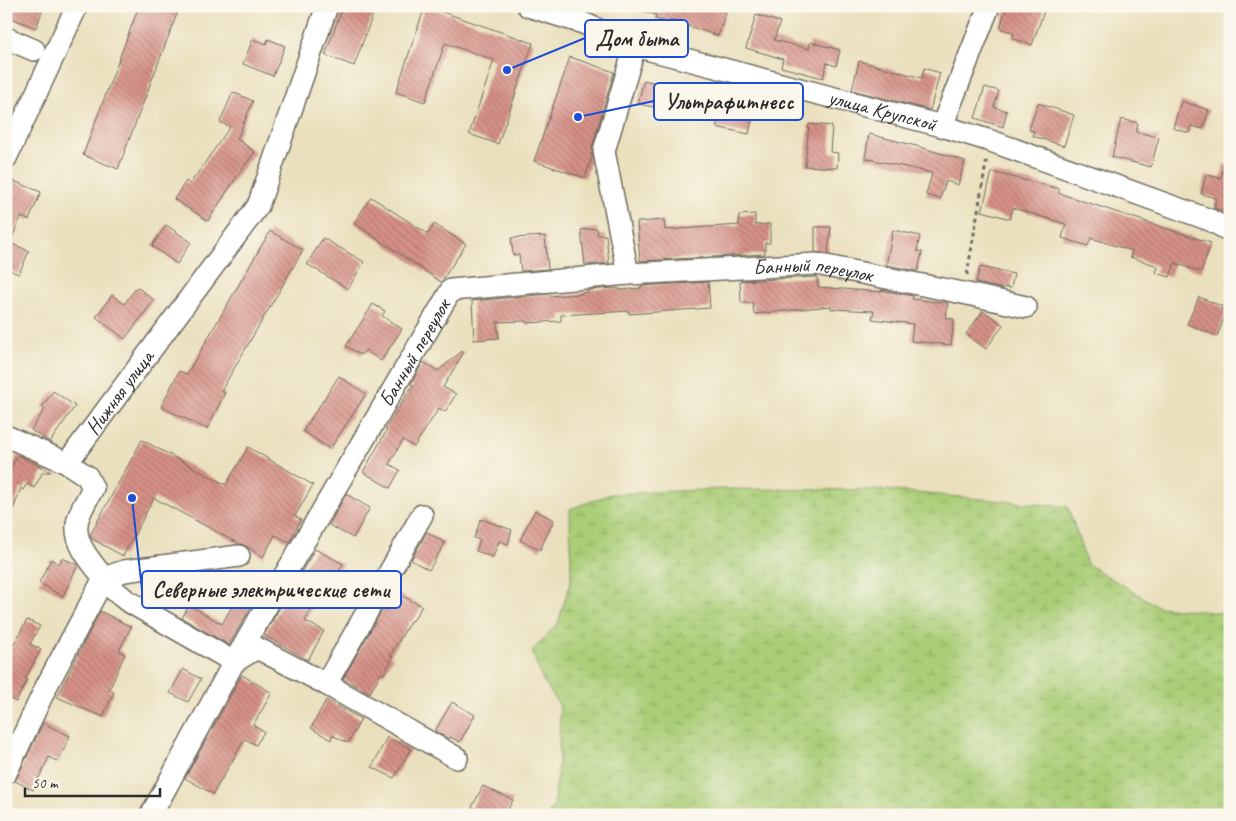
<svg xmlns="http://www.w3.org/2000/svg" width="1236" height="821" viewBox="0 0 1236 821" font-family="Caveat,sans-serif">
	<defs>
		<pattern id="wetland-marsh" width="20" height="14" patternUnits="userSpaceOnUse" patternTransform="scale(1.25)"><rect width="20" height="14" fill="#aace77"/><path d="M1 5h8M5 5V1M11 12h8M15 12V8" fill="none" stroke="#92b167"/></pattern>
		<pattern id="building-back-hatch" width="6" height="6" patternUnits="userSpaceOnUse" patternTransform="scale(1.25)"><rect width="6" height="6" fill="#d69187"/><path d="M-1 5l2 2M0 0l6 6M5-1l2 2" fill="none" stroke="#ae776f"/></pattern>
	</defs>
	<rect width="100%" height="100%" fill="#fbf7ec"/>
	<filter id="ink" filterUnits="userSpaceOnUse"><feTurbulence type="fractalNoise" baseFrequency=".02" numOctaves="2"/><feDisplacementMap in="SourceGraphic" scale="10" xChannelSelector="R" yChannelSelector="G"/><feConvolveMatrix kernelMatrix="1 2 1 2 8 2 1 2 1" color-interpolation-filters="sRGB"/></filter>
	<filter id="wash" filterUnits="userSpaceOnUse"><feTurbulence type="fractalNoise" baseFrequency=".0096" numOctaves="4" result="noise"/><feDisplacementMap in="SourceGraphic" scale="20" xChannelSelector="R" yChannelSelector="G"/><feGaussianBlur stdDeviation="1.12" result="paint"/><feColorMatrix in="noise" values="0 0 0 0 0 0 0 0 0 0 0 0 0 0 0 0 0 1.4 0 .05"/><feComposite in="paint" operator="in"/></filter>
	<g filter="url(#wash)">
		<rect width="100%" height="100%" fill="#eae0bd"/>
		<!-- wetland -->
		<path fill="url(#wetland-marsh)" stroke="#6a7c51" d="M 722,489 L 884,490 L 1068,507 L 1087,564 L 1159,607 L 1230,614 L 1230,815 L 548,815 L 554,806 L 559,757 L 560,706 L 542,679 L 532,651 L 558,623 L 571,580 L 570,509 L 611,494 Z"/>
		<g id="blocks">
			<!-- building -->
			<path fill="url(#building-back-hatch)" d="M 6,6 L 44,6 L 36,28 L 6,16 Z
				M 139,6 L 180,6 L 118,169 L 83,155 Z
				M 343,6 L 376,6 L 354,66 L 325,55 Z
				M 425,6 L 533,43 L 498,144 L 469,134 L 494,60 L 445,43 L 425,102 L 396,92 Z
				M 638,6 L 728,6 L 718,36 L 670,20 L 669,23 L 655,19 L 656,15 L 638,9 Z
				M 1007,6 L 1030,6 L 1044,11 L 1032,45 L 1012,38 L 1014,33 L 1000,28 Z
				M 756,15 L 780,22 L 774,40 L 809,49 L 810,42 L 840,50 L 836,66 L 827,63 L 823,78 L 781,67 L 783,59 L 746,48 Z
				M 253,39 L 266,44 L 268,39 L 285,46 L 273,76 L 243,64 Z
				M 570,57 L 614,72 L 592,147 L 592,157 L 585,178 L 534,161 Z
				M 859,61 L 922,78 L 924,68 L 940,73 L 930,110 L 852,90 Z
				M 644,80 L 669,86 L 664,109 L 638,104 Z
				M 985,87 L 999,91 L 994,107 L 1007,111 L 1003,127 L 975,118 Z
				M 233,92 L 253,101 L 237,139 L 255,152 L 239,173 L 208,221 L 174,199 L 186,181 L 190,184 L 230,127 L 220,122 Z
				M 723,97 L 755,104 L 749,134 L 716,127 Z
				M 1181,101 L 1209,110 L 1203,129 L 1191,126 L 1189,133 L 1173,128 Z
				M 1038,103 L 1074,115 L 1064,146 L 1033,136 L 1034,131 L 1029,130 Z
				M 1121,119 L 1138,123 L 1136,132 L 1159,137 L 1151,167 L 1112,157 Z
				M 809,124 L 832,126 L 830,152 L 838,153 L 837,168 L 805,166 Z
				M 869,134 L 920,147 L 965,161 L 958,185 L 946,181 L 940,199 L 926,195 L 932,173 L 865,158 Z
				M 1224,164 L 1230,165 L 1230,214 L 1214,208 L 1216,198 L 1201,194 L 1206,175 L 1221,178 Z
				M 992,172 L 1060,189 L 1058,193 L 1211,243 L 1201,272 L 1175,263 L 1170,277 L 1156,273 L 1158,266 L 1130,257 L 1132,251 L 1091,238 L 1088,246 L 1062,238 L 1066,224 L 1013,208 L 1010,219 L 982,211 Z
				M 6,178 L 41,192 L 29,220 L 21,217 L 10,243 L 29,251 L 19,274 L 6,269 Z
				M 371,197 L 428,234 L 434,224 L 466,244 L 441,282 L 354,223 Z
				M 755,214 L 755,225 L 770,224 L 770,243 L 765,243 L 765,254 L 640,261 L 637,222 L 664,220 L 665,230 L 739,225 L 739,215 Z
				M 166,225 L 191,242 L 177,264 L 152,246 Z
				M 815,227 L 831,227 L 828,254 L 815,252 Z
				M 597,228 L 598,235 L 606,235 L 609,263 L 585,265 L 581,230 Z
				M 893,230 L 920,236 L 917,251 L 922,252 L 918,271 L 886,265 Z
				M 270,231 L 303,250 L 221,391 L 225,393 L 207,429 L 161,407 L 179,371 L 187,374 Z
				M 545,236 L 548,269 L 521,271 L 519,255 L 513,255 L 511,238 Z
				M 323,238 L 364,262 L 348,289 L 307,264 Z
				M 980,267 L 1014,274 L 1011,288 L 1005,287 L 1004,289 L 976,283 Z
				M 815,277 L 817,277 L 818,287 L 881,292 L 881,290 L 913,296 L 912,299 L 948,303 L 946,318 L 954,319 L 951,345 L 911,341 L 913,324 L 872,319 L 874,311 L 831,309 L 831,306 L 754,314 L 753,303 L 741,303 L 740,281 Z
				M 708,282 L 710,308 L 629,314 L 629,311 L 561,315 L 561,321 L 526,323 L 526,321 L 497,322 L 499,338 L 474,340 L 472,301 L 550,294 L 550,296 L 581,294 L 581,293 L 588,292 L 588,290 L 615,288 L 623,290 L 641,288 L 641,286 Z
				M 137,287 L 154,300 L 125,339 L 96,317 L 112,295 L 124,304 Z
				M 1199,297 L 1228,309 L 1217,336 L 1187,324 Z
				M 373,304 L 385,311 L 382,316 L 402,329 L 381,361 L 365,350 L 361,355 L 346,346 Z
				M 983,311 L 1003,325 L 986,349 L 966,334 Z
				M 462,351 L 464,352 L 443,387 L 456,394 L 445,412 L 439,408 L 414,447 L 403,440 L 389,464 L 400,470 L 390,488 L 363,472 L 387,430 L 385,429 L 413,385 L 411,384 L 423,362 L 438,371 Z
				M 339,376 L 366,394 L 330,449 L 303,431 Z
				M 53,391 L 75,406 L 50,442 L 31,430 L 45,409 L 42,407 Z
				M 142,440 L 226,485 L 248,447 L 313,485 L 295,516 L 301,520 L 289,542 L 275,535 L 263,557 L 244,545 L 239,544 L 154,498 L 123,556 L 92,539 L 90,535 Z
				M 18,455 L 51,472 L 43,472 L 34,488 L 27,484 L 23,490 L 21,488 L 8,524 L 6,524 L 6,476 Z
				M 346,494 L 370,508 L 353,538 L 329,525 Z
				M 535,510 L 554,520 L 540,550 L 520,540 Z
				M 481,519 L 512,530 L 508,544 L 499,541 L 493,557 L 476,551 L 480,540 L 474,538 Z
				M 427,532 L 445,543 L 429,570 L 411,560 Z
				M 315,549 L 343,564 L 334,580 L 329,577 L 305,621 L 324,631 L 308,660 L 264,635 L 283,602 L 285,604 L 299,579 L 297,579 Z
				M 62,558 L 78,565 L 63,596 L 39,583 L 51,559 L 59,564 Z
				M 246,582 L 261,590 L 229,645 L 182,618 L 189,605 L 222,624 Z
				M 393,591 L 422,606 L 413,621 L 411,620 L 390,656 L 393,657 L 384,674 L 381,673 L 370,693 L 343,679 Z
				M 100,611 L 131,627 L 119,651 L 125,654 L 109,690 L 114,692 L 103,717 L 57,697 Z
				M 27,620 L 40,626 L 30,644 L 41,649 L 25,679 L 27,680 L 16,702 L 6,697 L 6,658 Z
				M 183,669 L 201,679 L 188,702 L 170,693 Z
				M 242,675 L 272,693 L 253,725 L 264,732 L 256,745 L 245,739 L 213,794 L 185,778 Z
				M 326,700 L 361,719 L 348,743 L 332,735 L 331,740 L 311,728 Z
				M 452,702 L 475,715 L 460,742 L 450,737 L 449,739 L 435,731 Z
				M 43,723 L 70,736 L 58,762 L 49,757 L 33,790 L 15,781 Z
				M 387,737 L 411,749 L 394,778 L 372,767 Z
				M 483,786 L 513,800 L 505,815 L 488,815 L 472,807 Z"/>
		</g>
	</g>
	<g filter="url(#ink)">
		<use href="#blocks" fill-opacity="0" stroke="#6e6a5e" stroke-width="1"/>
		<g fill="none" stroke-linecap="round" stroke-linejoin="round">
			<defs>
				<g id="minor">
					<path id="s1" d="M 528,6 L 583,23 L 635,46 L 942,126 L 991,141 L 1210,220 L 1230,231"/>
					<path d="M 6,38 L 34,50"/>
					<path d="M 942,126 L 989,6"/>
					<path d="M 6,158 L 77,6"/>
					<path d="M 628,274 L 604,151 L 635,46"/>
					<path d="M 6,436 L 67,463"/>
					<path d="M 239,556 L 124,571 L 104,578 L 114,590 L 126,600 L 234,662 L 257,648 L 326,684 L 457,758"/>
					<path d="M 326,684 L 422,515"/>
					<path id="s2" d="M 6,773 L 46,687 L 104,578 C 92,563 75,545 77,525 C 77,515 88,498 93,488 L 87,476 L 67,463 L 258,206 L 327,6"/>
					<path id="s3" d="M 151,815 L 234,662 L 451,290 L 628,274 L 816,264 L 963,293 L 1026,307"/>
				</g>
			</defs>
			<!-- minor casing -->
			<use href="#minor" stroke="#6e6a5e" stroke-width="24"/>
			<!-- path -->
			<path stroke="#6e6a5e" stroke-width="3" stroke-dasharray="4 4" stroke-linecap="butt" d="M 967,275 L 987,158"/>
			<!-- minor -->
			<use href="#minor" stroke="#fff" stroke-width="21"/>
		</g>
	</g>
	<g text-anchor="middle" stroke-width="4" stroke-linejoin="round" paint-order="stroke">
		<!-- street labels -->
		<g font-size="21" fill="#2b2b2b" stroke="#fbf7ec">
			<text dy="7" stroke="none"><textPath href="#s1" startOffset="370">улица Крупской</textPath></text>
			<text dy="7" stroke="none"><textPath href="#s3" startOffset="968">Банный переулок</textPath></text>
			<text dy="7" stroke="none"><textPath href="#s3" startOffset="532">Банный переулок</textPath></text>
			<text dy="7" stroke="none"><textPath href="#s2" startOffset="445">Нижняя улица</textPath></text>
		</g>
	</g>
	<!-- callouts -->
	<path fill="none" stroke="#1d4ed8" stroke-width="2" d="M507 70L585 38M578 117L654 101M132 498L142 590"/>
	<g fill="#1d4ed8" stroke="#fbf7ec" stroke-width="2">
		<circle cx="507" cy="70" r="5"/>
		<circle cx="578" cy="117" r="5"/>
		<circle cx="132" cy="498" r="5"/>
	</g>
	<g fill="#fbf7ec" stroke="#1d4ed8" stroke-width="2">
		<rect x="585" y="20" width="103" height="37" rx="5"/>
		<rect x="654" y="83" width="149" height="37" rx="5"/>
		<rect x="142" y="571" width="259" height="37" rx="5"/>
	</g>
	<g font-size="22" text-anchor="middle" font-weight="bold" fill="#2b2b2b">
		<text x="637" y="46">Дом быта</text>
		<text x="729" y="109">Ультрафитнесс</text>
		<text x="271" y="597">Северные электрические сети</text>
	</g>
	<!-- margin -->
	<rect width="1236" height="821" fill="none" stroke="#fbf7ec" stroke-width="25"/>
	<!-- scale -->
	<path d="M25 788v8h135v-8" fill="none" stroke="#2b2b2b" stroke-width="2.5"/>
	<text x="32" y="788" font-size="15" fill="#2b2b2b" stroke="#fbf7ec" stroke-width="4" paint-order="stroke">50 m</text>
</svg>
